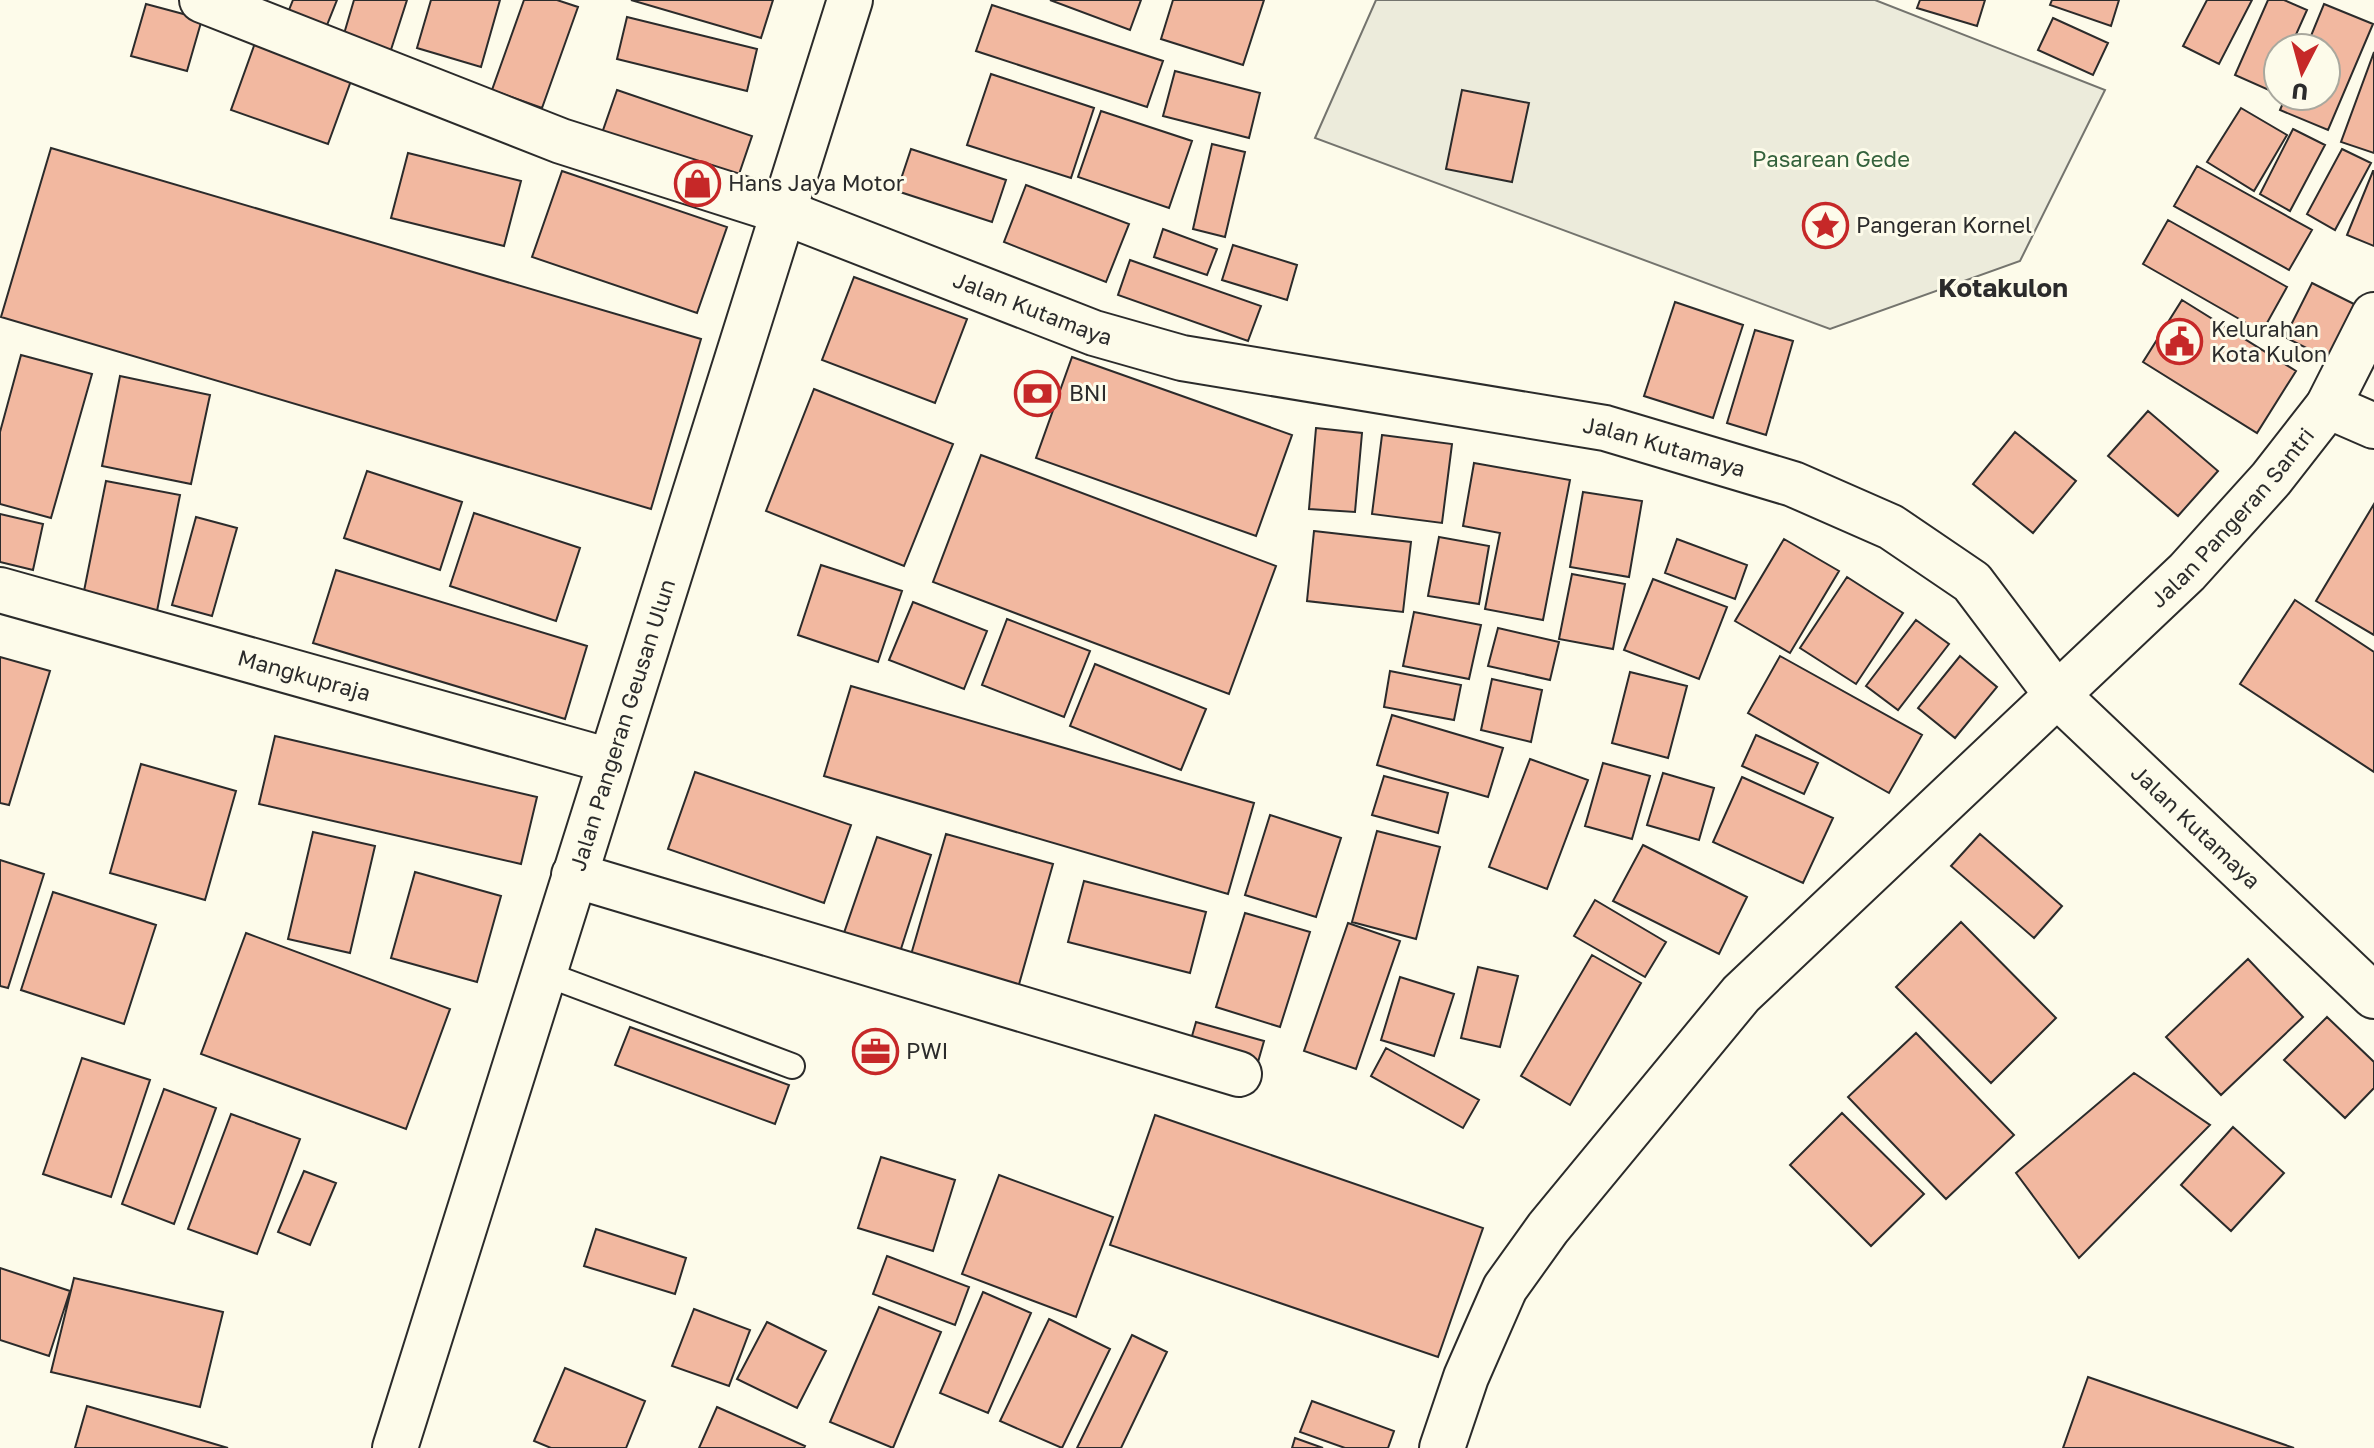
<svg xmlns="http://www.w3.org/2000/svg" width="2374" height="1448" viewBox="0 0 2374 1448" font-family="'Golos Text',sans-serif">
	<rect width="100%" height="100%" fill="#fdfbea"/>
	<!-- green -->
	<path fill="#ecebdb" stroke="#74746e" stroke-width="2" d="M 1376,0 L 1875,0 L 2105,90 L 2020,261 L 1830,329 L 1315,138 Z"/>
	<!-- building -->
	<path fill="#f2b8a0" stroke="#2b2b2b" stroke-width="2" d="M 293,0 L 337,0 L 323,35 L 285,20 Z
		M 354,0 L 407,0 L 388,59 L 341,44 Z
		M 431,0 L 500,0 L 481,67 L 417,48 Z
		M 524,0 L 557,0 L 578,7 L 542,108 L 492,90 Z
		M 631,0 L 773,0 L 761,38 Z
		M 1050,0 L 1141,0 L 1130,30 Z
		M 1173,0 L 1264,0 L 1243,65 L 1161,39 Z
		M 1920,0 L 1985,0 L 1977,26 L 1917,8 Z
		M 2052,0 L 2119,0 L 2111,26 L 2050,5 Z
		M 2207,0 L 2252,0 L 2219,64 L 2183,46 Z
		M 2268,0 L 2284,0 L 2307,10 L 2290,48 L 2278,48 L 2278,74 L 2271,91 L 2235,75 Z
		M 146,4 L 202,19 L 187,71 L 131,56 Z
		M 2324,4 L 2373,24 L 2328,130 L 2280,110 L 2286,96 L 2326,96 L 2326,48 L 2306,48 Z
		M 992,5 L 1163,61 L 1147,107 L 976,51 Z
		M 627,17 L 757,49 L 747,91 L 617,59 Z
		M 2053,18 L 2108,43 L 2093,75 L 2038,50 Z
		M 255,43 L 352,78 L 328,144 L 231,110 Z
		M 2374,52 L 2374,153 L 2341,142 Z
		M 1175,71 L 1260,93 L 1249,138 L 1163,116 Z
		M 991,74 L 1094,108 L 1071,178 L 967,145 Z
		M 617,90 L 752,136 L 736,183 L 601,136 Z
		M 1462,90 L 1529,103 L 1512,182 L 1446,169 Z
		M 2241,108 L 2287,135 L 2254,191 L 2207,162 Z
		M 1101,111 L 1192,141 L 1169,208 L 1078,177 Z
		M 2293,129 L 2325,145 L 2290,211 L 2260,194 Z
		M 1212,144 L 1245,152 L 1225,237 L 1193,229 Z
		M 51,148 L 701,339 L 651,509 L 1,317 Z
		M 911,149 L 1006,180 L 992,222 L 897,191 Z
		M 2342,149 L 2371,163 L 2335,230 L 2307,214 Z
		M 408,153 L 521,181 L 504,246 L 391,218 Z
		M 2197,166 L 2312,230 L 2289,270 L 2174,206 Z
		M 562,171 L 727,227 L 697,313 L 532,257 Z
		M 2373,171 L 2374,171 L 2374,246 L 2347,235 Z
		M 1026,185 L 1129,224 L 1106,282 L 1004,242 Z
		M 2168,220 L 2287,287 L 2262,332 L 2143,264 Z
		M 1163,229 L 1217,249 L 1207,275 L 1154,257 Z
		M 1233,245 L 1297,265 L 1287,300 L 1222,280 Z
		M 1130,260 L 1261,306 L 1248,341 L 1118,295 Z
		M 854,277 L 967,319 L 935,403 L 822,360 Z
		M 2312,283 L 2362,308 L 2334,362 L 2285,337 Z
		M 2182,300 L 2296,371 L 2257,433 L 2143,362 Z
		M 1675,302 L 1743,325 L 1713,418 L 1644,396 Z
		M 1755,330 L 1793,341 L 1766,435 L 1727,423 Z
		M 21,355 L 92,374 L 51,518 L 0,504 L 0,432 Z
		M 1072,357 L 1292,435 L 1256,536 L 1036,458 Z
		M 120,376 L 210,395 L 191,484 L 102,466 Z
		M 814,389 L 953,444 L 904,566 L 766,511 Z
		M 2148,411 L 2218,471 L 2178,516 L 2108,456 Z
		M 1316,428 L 1362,433 L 1355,512 L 1309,509 Z
		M 2015,432 L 2076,481 L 2033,533 L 1973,484 Z
		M 1382,435 L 1452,444 L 1442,523 L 1372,514 Z
		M 981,455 L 1276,566 L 1229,694 L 933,582 Z
		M 1474,463 L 1570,480 L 1543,620 L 1485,609 L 1500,533 L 1463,526 Z
		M 367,471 L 462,502 L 440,570 L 344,538 Z
		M 106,481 L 180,495 L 156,616 L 82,601 Z
		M 1583,492 L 1642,501 L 1629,577 L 1570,567 Z
		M 2374,504 L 2374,635 L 2316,601 Z
		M 474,513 L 580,548 L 556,621 L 450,586 Z
		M 0,514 L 43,524 L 33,570 L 0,562 Z
		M 196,517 L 237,528 L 212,616 L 172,605 Z
		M 1314,531 L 1411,542 L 1403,612 L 1307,601 Z
		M 1439,537 L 1489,546 L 1479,604 L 1428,596 Z
		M 1677,539 L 1747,565 L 1735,599 L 1665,573 Z
		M 1784,539 L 1839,571 L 1790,653 L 1735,621 Z
		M 821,565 L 902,591 L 878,662 L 798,635 Z
		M 336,570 L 587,646 L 565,719 L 313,643 Z
		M 1572,574 L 1625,584 L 1613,649 L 1559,639 Z
		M 1847,577 L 1903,613 L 1856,684 L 1800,648 Z
		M 1653,579 L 1727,607 L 1699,679 L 1624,650 Z
		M 2295,600 L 2374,652 L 2374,772 L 2240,684 Z
		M 913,602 L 987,631 L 964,689 L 889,660 Z
		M 1414,612 L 1481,625 L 1469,679 L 1403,666 Z
		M 1007,619 L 1090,651 L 1064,717 L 982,685 Z
		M 1916,620 L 1949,644 L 1898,710 L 1866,686 Z
		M 1498,628 L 1559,642 L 1550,680 L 1488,666 Z
		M 1780,656 L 1922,735 L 1889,793 L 1748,713 Z
		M 1960,656 L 1997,687 L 1955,738 L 1918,708 Z
		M 0,657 L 50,671 L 9,805 L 0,803 Z
		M 1095,664 L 1206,709 L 1181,770 L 1070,726 Z
		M 1390,671 L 1461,685 L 1454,720 L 1384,707 Z
		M 1630,672 L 1687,686 L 1668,758 L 1612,743 Z
		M 1492,679 L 1542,690 L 1531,742 L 1481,730 Z
		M 851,686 L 1254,803 L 1228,894 L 824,776 Z
		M 1392,715 L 1503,748 L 1488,797 L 1377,765 Z
		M 1756,735 L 1818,763 L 1804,794 L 1742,766 Z
		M 275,736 L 537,797 L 521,864 L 259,804 Z
		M 1530,759 L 1588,780 L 1547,889 L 1489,867 Z
		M 1603,763 L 1650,776 L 1632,839 L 1585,826 Z
		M 141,764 L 236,791 L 205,900 L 110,873 Z
		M 695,772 L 851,825 L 824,903 L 668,849 Z
		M 1663,773 L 1714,788 L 1699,840 L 1647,825 Z
		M 1384,776 L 1448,793 L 1438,833 L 1372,815 Z
		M 1742,777 L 1833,818 L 1803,883 L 1713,842 Z
		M 1270,815 L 1341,838 L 1316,917 L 1245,895 Z
		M 1377,831 L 1440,847 L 1416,939 L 1352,922 Z
		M 313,832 L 375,846 L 350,953 L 288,939 Z
		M 946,834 L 1053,864 L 1016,995 L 908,965 Z
		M 1980,834 L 2062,906 L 2034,938 L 1951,866 Z
		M 877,837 L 931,855 L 900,952 L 844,933 Z
		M 1643,845 L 1747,897 L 1719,954 L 1613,901 Z
		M 0,860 L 44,874 L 8,988 L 0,986 Z
		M 415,872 L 501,896 L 477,982 L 391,958 Z
		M 1084,881 L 1206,912 L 1190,973 L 1068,942 Z
		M 53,892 L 156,925 L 124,1024 L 21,990 Z
		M 1595,900 L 1666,942 L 1645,977 L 1574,936 Z
		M 1245,913 L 1310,932 L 1280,1027 L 1216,1007 Z
		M 1961,922 L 2056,1018 L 1991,1083 L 1896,987 Z
		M 1348,923 L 1400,941 L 1356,1069 L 1304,1051 Z
		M 246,933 L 450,1009 L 406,1129 L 201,1054 Z
		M 1592,955 L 1641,983 L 1570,1105 L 1521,1076 Z
		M 2248,959 L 2303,1017 L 2221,1095 L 2166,1037 Z
		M 1478,967 L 1518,976 L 1500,1047 L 1461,1038 Z
		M 1400,977 L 1454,994 L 1434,1056 L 1381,1040 Z
		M 2327,1017 L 2374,1062 L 2374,1088 L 2345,1118 L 2284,1060 Z
		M 1196,1022 L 1264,1041 L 1258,1062 L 1190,1043 Z
		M 630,1027 L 789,1085 L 775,1124 L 615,1065 Z
		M 1916,1033 L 2014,1135 L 1946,1199 L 1848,1097 Z
		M 1386,1048 L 1479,1100 L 1463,1128 L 1371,1076 Z
		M 82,1058 L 150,1080 L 111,1197 L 43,1174 Z
		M 2134,1073 L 2210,1125 L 2079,1258 L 2016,1173 Z
		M 164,1089 L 216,1108 L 174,1224 L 122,1204 Z
		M 1842,1113 L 1924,1194 L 1871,1246 L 1790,1165 Z
		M 231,1114 L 300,1139 L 257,1254 L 188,1229 Z
		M 1155,1115 L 1483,1228 L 1438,1357 L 1110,1245 Z
		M 2233,1127 L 2284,1173 L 2231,1231 L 2181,1185 Z
		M 881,1157 L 955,1180 L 933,1251 L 858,1228 Z
		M 304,1171 L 336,1183 L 310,1245 L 278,1232 Z
		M 999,1175 L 1113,1217 L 1076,1317 L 962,1274 Z
		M 596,1229 L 686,1258 L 675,1294 L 584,1266 Z
		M 887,1256 L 969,1287 L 955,1325 L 873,1294 Z
		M 0,1268 L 70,1291 L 49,1356 L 0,1340 Z
		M 74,1278 L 223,1312 L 200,1407 L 51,1372 Z
		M 983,1292 L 1031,1313 L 988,1413 L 940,1393 Z
		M 879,1307 L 941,1332 L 893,1448 L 830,1422 Z
		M 694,1309 L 750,1330 L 729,1386 L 672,1366 Z
		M 1049,1319 L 1110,1349 L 1062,1448 L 1000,1421 Z
		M 767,1322 L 826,1351 L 797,1408 L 737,1379 Z
		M 1132,1335 L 1167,1352 L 1121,1448 L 1077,1448 Z
		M 565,1368 L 645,1401 L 626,1448 L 551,1448 L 534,1441 Z
		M 2088,1377 L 2294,1448 L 2063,1448 Z
		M 1312,1401 L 1394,1431 L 1388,1448 L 1345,1448 L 1300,1432 Z
		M 87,1406 L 228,1448 L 75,1448 Z
		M 717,1407 L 805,1446 L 804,1448 L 699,1448 Z
		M 1295,1438 L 1323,1448 L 1292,1448 Z"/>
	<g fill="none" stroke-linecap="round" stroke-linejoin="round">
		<defs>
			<path id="service" d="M 543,973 L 792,1066"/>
			<g id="minor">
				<path d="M 202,0 L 561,141 L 781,211"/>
				<path d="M 2328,406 L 2374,426"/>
				<path id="s1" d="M 0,590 L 610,761"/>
				<path d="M 574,875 L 1239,1074"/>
			</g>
			<g id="tertiary">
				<path id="s2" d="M 1442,1448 L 1466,1377 L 1505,1288 L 1548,1228 L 1741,994 L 2187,572 L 2271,479 L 2328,406 L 2374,315"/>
			</g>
			<g id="secondary">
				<path id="s3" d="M 781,211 L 1094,333 L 1182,358 L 1605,428 L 1793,484 L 1891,527 L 1972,582 L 2057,695 L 2374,996"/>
				<path id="s4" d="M 395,1448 L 850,0"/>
			</g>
		</defs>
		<!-- service casing -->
		<use href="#service" stroke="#2b2b2b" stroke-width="28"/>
		<!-- minor casing -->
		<use href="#minor" stroke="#2b2b2b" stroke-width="48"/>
		<!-- tertiary casing -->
		<use href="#tertiary" stroke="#2b2b2b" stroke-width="48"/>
		<!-- secondary casing -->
		<use href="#secondary" stroke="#2b2b2b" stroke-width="48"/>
		<!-- service -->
		<use href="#service" stroke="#fdfbea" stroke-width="24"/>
		<!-- minor -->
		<use href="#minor" stroke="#fdfbea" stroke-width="44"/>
		<!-- tertiary -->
		<use href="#tertiary" stroke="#fdfbea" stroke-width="44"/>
		<!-- secondary -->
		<use href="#secondary" stroke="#fdfbea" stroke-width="44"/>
	</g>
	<!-- icons -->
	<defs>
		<symbol id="shop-ring" viewBox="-11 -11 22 22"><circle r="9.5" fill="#fdfbea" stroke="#c62828" stroke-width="1.5"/><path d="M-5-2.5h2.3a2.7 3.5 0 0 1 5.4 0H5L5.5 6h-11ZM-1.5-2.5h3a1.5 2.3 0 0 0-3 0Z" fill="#c62828"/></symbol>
		<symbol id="sight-ring" viewBox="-11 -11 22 22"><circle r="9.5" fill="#fdfbea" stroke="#c62828" stroke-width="1.5"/><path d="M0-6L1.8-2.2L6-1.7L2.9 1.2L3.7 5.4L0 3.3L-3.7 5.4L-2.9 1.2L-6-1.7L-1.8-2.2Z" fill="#c62828"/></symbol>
		<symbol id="civic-ring" viewBox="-11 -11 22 22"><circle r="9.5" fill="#fdfbea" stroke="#c62828" stroke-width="1.5"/><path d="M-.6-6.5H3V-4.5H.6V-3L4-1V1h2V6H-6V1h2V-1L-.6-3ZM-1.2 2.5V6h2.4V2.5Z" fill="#c62828"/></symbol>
		<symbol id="bank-ring" viewBox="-11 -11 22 22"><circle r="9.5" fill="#fdfbea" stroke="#c62828" stroke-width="1.5"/><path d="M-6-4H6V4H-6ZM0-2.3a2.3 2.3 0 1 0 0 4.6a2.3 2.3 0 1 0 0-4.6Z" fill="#c62828"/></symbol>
		<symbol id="office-ring" viewBox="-11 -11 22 22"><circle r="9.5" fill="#fdfbea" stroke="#c62828" stroke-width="1.5"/><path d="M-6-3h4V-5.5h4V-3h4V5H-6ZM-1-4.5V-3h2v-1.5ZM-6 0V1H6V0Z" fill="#c62828"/></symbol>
	</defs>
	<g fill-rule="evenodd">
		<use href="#shop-ring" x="672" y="158" width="51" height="51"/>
		<use href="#sight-ring" x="1800" y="200" width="51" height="51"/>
		<use href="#civic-ring" x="2154" y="316" width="51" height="51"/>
		<use href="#bank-ring" x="1012" y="368" width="51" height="51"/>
		<use href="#office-ring" x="850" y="1026" width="51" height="51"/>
	</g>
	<g text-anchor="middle" stroke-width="6" stroke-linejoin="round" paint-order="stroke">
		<!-- park labels -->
		<g font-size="22" fill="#34623c" stroke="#fdfbea">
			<text x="1831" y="167">Pasarean Gede</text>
		</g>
		<!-- poi labels -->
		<g font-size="22" fill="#2b2b2b" stroke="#fdfbea" text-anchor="start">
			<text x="728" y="191">Hans Jaya Motor</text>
			<text x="1856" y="233">Pangeran Kornel</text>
			<text x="2211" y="337">Kelurahan<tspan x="2211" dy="25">Kota Kulon</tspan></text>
			<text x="1069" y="401">BNI</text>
			<text x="906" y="1059">PWI</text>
		</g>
		<!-- street labels -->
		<g font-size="22" fill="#2b2b2b" stroke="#fdfbea">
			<text dy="8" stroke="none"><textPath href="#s3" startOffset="270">Jalan Kutamaya</textPath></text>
			<text dy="8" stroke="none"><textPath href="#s3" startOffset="918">Jalan Kutamaya</textPath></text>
			<text dy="8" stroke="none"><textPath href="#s2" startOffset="1234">Jalan Pangeran Santri</textPath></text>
			<text dy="8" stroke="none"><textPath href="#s1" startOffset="316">Mangkupraja</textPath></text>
			<text dy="8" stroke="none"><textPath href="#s4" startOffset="758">Jalan Pangeran Geusan Ulun</textPath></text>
			<text dy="8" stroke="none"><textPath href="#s3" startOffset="1590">Jalan Kutamaya</textPath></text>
		</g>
		<!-- quarter labels -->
		<g font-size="26" font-weight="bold" fill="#2b2b2b" stroke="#fdfbea">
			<text x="2003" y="297">Kotakulon</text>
		</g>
	</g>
	<!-- north arrow -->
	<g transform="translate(2302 72) rotate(186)"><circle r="38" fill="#fdfbea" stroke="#a9a89e" stroke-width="2"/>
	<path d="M0-6L14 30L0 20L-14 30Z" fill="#c62828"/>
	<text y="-12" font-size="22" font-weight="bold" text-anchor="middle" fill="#2b2b2b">U</text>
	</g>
</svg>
